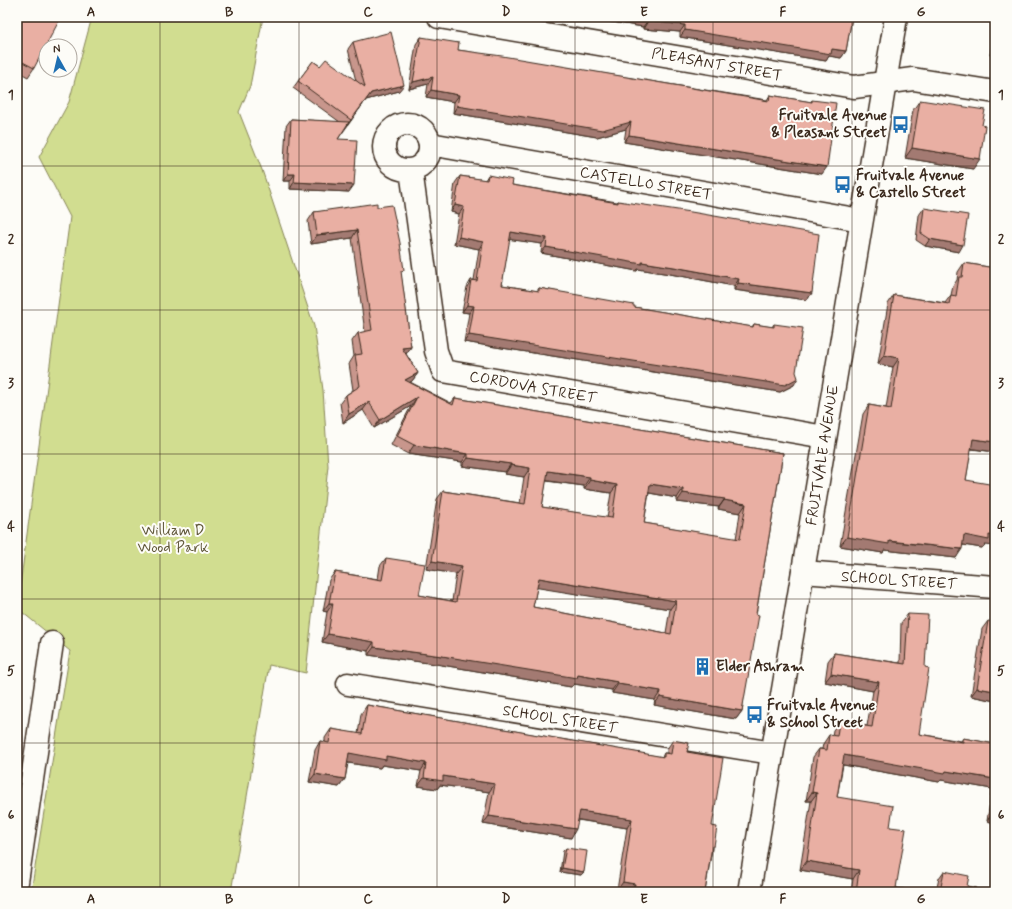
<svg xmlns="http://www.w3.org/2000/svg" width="1012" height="909" viewBox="0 0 1012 909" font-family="Mynerve,sans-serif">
	<rect width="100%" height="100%" fill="#fdfcf7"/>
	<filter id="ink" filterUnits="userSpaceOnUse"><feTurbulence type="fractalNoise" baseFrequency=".025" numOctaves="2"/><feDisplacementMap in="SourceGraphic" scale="8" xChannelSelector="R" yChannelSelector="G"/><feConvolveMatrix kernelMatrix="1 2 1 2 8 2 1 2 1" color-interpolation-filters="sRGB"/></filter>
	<g filter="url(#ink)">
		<!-- green -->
		<path fill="#d1dd90" stroke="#868457" d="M 92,17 L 263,17 L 250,86 L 239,112 L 262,170 L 314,326 L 323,390 L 328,466 L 306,673 L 269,665 L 231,892 L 31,892 L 70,651 L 17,608 L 70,217 L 39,157 L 69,102 Z"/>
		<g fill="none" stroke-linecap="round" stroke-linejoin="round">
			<defs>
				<path id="minor" d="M 439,17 L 854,87 L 913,79 L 995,92
					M384 147a23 23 0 1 1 46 0a23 23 0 1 1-46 0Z
					M 430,144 L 861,220
					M 411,170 L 436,351 L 443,371 L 825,437
					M 348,684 L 772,753
					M 17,882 L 52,643"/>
				<path id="tertiary" d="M 803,572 L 995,587"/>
				<path id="secondary" d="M 749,892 L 896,17"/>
			</defs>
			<!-- minor casing -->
			<use href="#minor" stroke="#3b2a1e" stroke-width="25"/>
			<!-- tertiary casing -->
			<use href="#tertiary" stroke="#3b2a1e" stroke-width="25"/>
			<!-- secondary casing -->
			<use href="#secondary" stroke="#3b2a1e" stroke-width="25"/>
			<!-- minor -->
			<use href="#minor" stroke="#fdfcf7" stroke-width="22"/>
			<!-- tertiary -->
			<use href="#tertiary" stroke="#fdfcf7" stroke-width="22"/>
			<!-- secondary -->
			<use href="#secondary" stroke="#fdfcf7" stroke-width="22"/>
		</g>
		<!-- wall -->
		<path fill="#c8968c" stroke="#3b2a1e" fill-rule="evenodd" d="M 17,17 L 34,68 L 28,77 L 17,71 Z
			M 582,17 L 852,17 L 846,51 L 841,58 L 829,56 L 826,61 L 680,37 L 680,32 L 643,29 L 643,27 Z
			M 995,28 L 995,56 L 990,55 Z
			M 421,37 L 458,50 L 767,100 L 770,95 L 811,102 L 812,100 L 822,174 L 624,142 L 626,129 L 597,137 L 453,113 L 454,102 L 426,97 L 428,84 L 409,89 L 416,44 Z
			M 353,42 L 399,91 L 366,100 L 338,139 L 349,192 L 290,189 L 290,181 L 283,181 L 286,126 L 291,119 L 340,122 L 293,88 L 313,61 L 320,66 L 356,81 L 348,49 Z
			M 920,100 L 973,169 L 905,158 L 913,110 Z
			M 488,175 L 512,185 L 617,202 L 618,201 L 812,293 L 807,300 L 734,290 L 734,286 L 670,274 L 638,269 L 637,271 L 541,253 L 542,244 L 509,239 L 502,285 L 537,291 L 539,288 L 634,307 L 752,327 L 754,324 L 772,327 L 774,324 L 794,385 L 780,392 L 464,342 L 469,313 L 462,312 L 467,287 L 471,280 L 474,280 L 479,249 L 454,244 L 459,214 L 451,212 L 455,183 L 460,176 L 485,180 Z
			M 377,207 L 401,274 L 411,347 L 406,354 L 418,373 L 412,381 L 410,382 L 451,403 L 455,398 L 783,453 L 756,614 L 742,711 L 736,719 L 654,705 L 655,700 L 612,693 L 612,690 L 574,684 L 571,687 L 436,664 L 368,655 L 368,651 L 322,642 L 327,612 L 323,611 L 329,580 L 335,572 L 378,579 L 380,566 L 386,558 L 419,595 L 452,601 L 456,574 L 426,569 L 437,499 L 443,491 L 520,503 L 524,477 L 505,474 L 505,472 L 462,466 L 462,462 L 408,454 L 391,445 L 411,406 L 374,428 L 363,410 L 343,423 L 340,403 L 346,395 L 353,390 L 349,364 L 354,356 L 352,341 L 358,333 L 365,332 L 352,238 L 311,244 L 308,221 L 314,212 ZM 546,481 L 584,486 L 584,489 L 611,493 L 607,518 L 542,507 ZM 649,493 L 677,498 L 677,502 L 719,507 L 718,509 L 740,513 L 736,539 L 644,523 ZM 537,587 L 670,609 L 666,633 L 533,607 Z
			M 924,208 L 959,252 L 925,246 L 916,240 L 919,215 Z
			M 964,263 L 995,268 L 995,452 L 971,449 L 966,480 L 985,545 L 982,548 L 963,545 L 956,558 L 884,550 L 883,553 L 840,546 L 863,414 L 869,405 L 886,408 L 893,367 L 878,364 L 888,304 L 894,295 L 945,303 L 951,295 L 953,286 L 957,280 L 958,272 Z
			M 908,614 L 919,734 L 961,741 L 963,738 L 995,744 L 995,823 L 987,821 L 992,789 L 941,780 L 939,782 L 843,765 L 837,797 L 890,827 L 896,888 L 919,892 L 851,892 L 853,879 L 800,870 L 811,801 L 806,801 L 813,757 L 819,749 L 822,749 L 823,744 L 829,735 L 832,736 L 833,730 L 839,722 L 867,726 L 873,691 L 825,682 L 828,661 L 834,653 L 900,663 L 901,623 Z
			M 988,621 L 995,701 L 971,696 L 982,629 Z
			M 367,705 L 662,757 L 664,753 L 667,753 L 667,749 L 673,740 L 687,752 L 712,826 L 712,849 L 705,892 L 629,892 L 617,890 L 627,828 L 578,820 L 571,838 L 483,824 L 489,792 L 440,785 L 437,789 L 418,786 L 421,771 L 382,765 L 380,768 L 348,763 L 345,779 L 339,787 L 309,782 L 315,750 L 320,741 L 325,742 L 325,738 L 331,729 L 358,734 L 361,714 Z
			M 566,848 L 581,875 L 560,872 L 563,851 Z
			M 944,871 L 967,886 L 975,892 L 936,892 L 939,878 Z"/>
		<!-- shaded-wall -->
		<path fill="#a37a72" stroke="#3b2a1e" d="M 582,17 L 629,17 L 648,20 L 643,27 Z
			M 648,21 L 685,25 L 680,32 L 643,29 Z
			M 685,30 L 832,49 L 846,51 L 841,58 L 829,56 L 826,61 L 680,37 Z
			M 995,49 L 995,56 L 990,55 Z
			M 433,77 L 428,84 L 409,89 L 413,82 Z
			M 404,85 L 399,91 L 366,100 L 346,127 L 371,93 Z
			M 431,90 L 459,95 L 454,102 L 426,97 Z
			M 457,106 L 631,122 L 626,129 L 597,137 L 453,113 Z
			M 629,135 L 827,167 L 822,174 L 624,142 Z
			M 912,148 L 980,159 L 973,169 L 905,158 Z
			M 288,174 L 295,174 L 290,181 L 283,181 Z
			M 294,182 L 354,185 L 349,192 L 290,189 Z
			M 455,205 L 464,207 L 459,214 L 451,212 Z
			M 357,230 L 352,238 L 311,244 L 317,235 Z
			M 511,232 L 547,238 L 542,244 L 506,239 Z
			M 459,237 L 483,242 L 479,249 L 454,244 Z
			M 930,239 L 963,245 L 959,252 L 925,246 Z
			M 546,247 L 674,267 L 739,279 L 734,286 L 670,274 L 638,269 L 637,271 L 541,253 Z
			M 738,283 L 812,293 L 807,300 L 734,290 Z
			M 467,305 L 474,306 L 469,313 L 462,312 Z
			M 469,335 L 798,378 L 794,385 L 780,392 L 464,342 Z
			M 411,347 L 405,355 L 402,348 Z
			M 884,355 L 899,358 L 893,367 L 878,364 Z
			M 418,373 L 412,381 L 399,389 L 405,380 Z
			M 417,397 L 411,406 L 374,428 L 380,420 Z
			M 369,402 L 363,410 L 343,423 L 349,414 Z
			M 973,439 L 995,442 L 995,452 L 967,448 Z
			M 414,445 L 468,454 L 462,462 L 408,454 Z
			M 468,458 L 511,464 L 505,472 L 462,466 Z
			M 511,465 L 530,468 L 524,477 L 505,474 Z
			M 548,471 L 590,477 L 584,486 L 542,480 Z
			M 590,480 L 617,485 L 611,493 L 584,489 Z
			M 650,484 L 683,489 L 677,498 L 644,492 Z
			M 683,493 L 725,499 L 719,507 L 677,502 Z
			M 724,500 L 746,504 L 740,513 L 718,509 Z
			M 964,535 L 989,535 L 995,536 L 995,546 L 985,545 L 982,548 L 957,544 Z
			M 847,537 L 962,549 L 956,558 L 884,550 L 883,553 L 840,546 Z
			M 432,561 L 462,566 L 456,574 L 426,569 Z
			M 539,578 L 676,601 L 670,609 L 533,587 Z
			M 329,603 L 333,603 L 327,612 L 323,611 Z
			M 328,634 L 374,642 L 368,651 L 322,642 Z
			M 374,647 L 442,656 L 578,675 L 618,682 L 612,690 L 574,684 L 571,687 L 436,664 L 368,655 Z
			M 831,674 L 879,682 L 873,691 L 825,682 Z
			M 618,684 L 661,691 L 655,700 L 612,693 Z
			M 977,688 L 995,691 L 995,701 L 971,696 Z
			M 660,697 L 742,711 L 736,719 L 654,705 Z
			M 349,753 L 386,756 L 426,763 L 421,771 L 382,765 L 380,768 L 343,762 Z
			M 844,755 L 946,771 L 995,779 L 995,785 L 992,789 L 941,780 L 939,782 L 838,764 Z
			M 315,774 L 345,779 L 339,787 L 309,782 Z
			M 443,776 L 495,784 L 489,792 L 440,785 L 437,789 L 418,786 L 424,778 Z
			M 812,792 L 817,793 L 811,801 L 806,801 Z
			M 580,811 L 632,819 L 627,828 L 574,819 Z
			M 993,812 L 995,813 L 995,823 L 987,821 Z
			M 489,816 L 576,829 L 571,838 L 483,824 Z
			M 807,861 L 859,870 L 853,879 L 800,870 Z
			M 562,868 L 584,872 L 581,875 L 560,872 Z
			M 623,882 L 635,884 L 629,892 L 617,890 Z"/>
		<!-- building -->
		<path fill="#e9afa3" stroke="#3b2a1e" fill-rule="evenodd" d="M 17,17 L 61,17 L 34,68 L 17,59 Z
			M 629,17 L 852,17 L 846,51 L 832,49 L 831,54 L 685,30 L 685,25 L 648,21 L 648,20 Z
			M 391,32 L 404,85 L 371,93 L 351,120 L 298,81 L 313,61 L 320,66 L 326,59 L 365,87 L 353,42 Z
			M 421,37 L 459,43 L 458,50 L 502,56 L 769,101 L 770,95 L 812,102 L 812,100 L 836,103 L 827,167 L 629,135 L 631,122 L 602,130 L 457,106 L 459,95 L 431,90 L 433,77 L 413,82 Z
			M 920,100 L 985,110 L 982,125 L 985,126 L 980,159 L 912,148 Z
			M 291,119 L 349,122 L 338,139 L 357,140 L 354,185 L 294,182 L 295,174 L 288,174 Z
			M 488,175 L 513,180 L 512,185 L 618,203 L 618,201 L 691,212 L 819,234 L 812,293 L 738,283 L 739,279 L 674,267 L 642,262 L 642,264 L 546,247 L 547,238 L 511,232 L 502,285 L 539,291 L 539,288 L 634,305 L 634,307 L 753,327 L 754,324 L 774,327 L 774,324 L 803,328 L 796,372 L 798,378 L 785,385 L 469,335 L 474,306 L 467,305 L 471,280 L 477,281 L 483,242 L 459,237 L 464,207 L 455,205 L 460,176 L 487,180 Z
			M 377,203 L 377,207 L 392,205 L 400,243 L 404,270 L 401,271 L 411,347 L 402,348 L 418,373 L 405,380 L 453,405 L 455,398 L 783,453 L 756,614 L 759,615 L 742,711 L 660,697 L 661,691 L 618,684 L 618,682 L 578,675 L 577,678 L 442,656 L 374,647 L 374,642 L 328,634 L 333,603 L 329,603 L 335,572 L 382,580 L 386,558 L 425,564 L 419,595 L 456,602 L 462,566 L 432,561 L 443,491 L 525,504 L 530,468 L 511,465 L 511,464 L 468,458 L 468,454 L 414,445 L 397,436 L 417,397 L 380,420 L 369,402 L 349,414 L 346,395 L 360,386 L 355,355 L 362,354 L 358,333 L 372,330 L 357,230 L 317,235 L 314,212 ZM 548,471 L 590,477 L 590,480 L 617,485 L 612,518 L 542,507 ZM 650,484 L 683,489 L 683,493 L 725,499 L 724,500 L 746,504 L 740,539 L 644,523 ZM 539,578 L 676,601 L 671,634 L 533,607 Z
			M 924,208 L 968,215 L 963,245 L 930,239 L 921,233 Z
			M 17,243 L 21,243 L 18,260 L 17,260 Z
			M 964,263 L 995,268 L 995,442 L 973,439 L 966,480 L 995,485 L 995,536 L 989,535 L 989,540 L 964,535 L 962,549 L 889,541 L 889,544 L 847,537 L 869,405 L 891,409 L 899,358 L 884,355 L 894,295 L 949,304 L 951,295 L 956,296 L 959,277 L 962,277 Z
			M 17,612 L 22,613 L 17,641 Z
			M 908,614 L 928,615 L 925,667 L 929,668 L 919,734 L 963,742 L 963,738 L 995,744 L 995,779 L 946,771 L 945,773 L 844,755 L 837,797 L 893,806 L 890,827 L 906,829 L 896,888 L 919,892 L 856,892 L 859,870 L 807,861 L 817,793 L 812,792 L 819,749 L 827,750 L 829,735 L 837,736 L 839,722 L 872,727 L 879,682 L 831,674 L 834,653 L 905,664 Z
			M 988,621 L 995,622 L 995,691 L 977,688 Z
			M 17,663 L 22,664 L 19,684 L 17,684 Z
			M 367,705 L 664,757 L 664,753 L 671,754 L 673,740 L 689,743 L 687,752 L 723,758 L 712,826 L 717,827 L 714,846 L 712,846 L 705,892 L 634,892 L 635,884 L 623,882 L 632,819 L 580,811 L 576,829 L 489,816 L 495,784 L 443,776 L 443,781 L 424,778 L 426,763 L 386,756 L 386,760 L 349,753 L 345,779 L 315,774 L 320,741 L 329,743 L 331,729 L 362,734 Z
			M 995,799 L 995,813 L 993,812 Z
			M 566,848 L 587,851 L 584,872 L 562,868 Z
			M 944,871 L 969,876 L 967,886 L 976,888 L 975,892 L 940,892 Z"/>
	</g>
	<!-- grid -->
	<path fill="none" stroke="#3b2a1e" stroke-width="1" stroke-opacity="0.55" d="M 160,17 L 160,892M 299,17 L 299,892M 437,17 L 437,892M 575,17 L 575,892M 713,17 L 713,892M 852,17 L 852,892M 17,166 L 995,166M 17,310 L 995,310M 17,454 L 995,454M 17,599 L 995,599M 17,743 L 995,743"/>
	<!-- icons -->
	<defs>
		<symbol id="bus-bare" viewBox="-9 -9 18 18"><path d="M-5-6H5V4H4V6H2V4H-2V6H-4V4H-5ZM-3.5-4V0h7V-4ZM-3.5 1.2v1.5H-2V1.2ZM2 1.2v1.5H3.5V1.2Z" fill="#1f6fb2" stroke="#fdfcf7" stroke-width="2.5" paint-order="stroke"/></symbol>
		<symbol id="building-bare" viewBox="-9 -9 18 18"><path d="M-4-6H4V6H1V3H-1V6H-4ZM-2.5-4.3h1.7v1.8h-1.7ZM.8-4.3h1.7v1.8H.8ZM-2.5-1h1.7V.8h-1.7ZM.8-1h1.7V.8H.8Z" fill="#1f6fb2" stroke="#fdfcf7" stroke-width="2.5" paint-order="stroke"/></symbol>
	</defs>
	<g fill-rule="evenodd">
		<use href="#bus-bare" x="888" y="112" width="25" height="25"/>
		<use href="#bus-bare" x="830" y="172" width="25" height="25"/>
		<use href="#building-bare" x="690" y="654" width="25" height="25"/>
		<use href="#bus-bare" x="742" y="702" width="25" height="25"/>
	</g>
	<g text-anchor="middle" stroke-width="4" stroke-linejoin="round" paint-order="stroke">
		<!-- street labels -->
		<g font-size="15" fill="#3b2a1e" stroke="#fdfcf7">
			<text transform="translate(717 64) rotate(10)" y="5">PLEASANT STREET</text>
			<text transform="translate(646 183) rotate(10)" y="5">CASTELLO STREET</text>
			<text transform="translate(533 387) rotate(10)" y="5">CORDOVA STREET</text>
			<text transform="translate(822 455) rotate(-81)" y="5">FRUITVALE AVENUE</text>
			<text transform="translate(899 580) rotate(4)" y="5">SCHOOL STREET</text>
			<text transform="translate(560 719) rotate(9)" y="5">SCHOOL STREET</text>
		</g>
		<!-- poi labels -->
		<g font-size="15" font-weight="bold" fill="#3b2a1e" stroke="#fdfcf7" text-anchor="start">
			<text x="887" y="120" text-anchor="end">Fruitvale Avenue<tspan x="887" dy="17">&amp; Pleasant Street</tspan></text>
			<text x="856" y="180">Fruitvale Avenue<tspan x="856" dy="17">&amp; Castello Street</tspan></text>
			<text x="716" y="671">Elder Ashram</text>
			<text x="767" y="710">Fruitvale Avenue<tspan x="767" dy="17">&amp; School Street</tspan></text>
		</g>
		<!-- park labels -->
		<g font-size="15" fill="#60573a" stroke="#fdfcf7">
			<text x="173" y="535">William D<tspan x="173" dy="17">Wood Park</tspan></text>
		</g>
	</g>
	<!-- margin -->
	<rect width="1012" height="909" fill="none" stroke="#fdfcf7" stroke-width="44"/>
	<!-- north arrow -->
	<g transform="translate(58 58) rotate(352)"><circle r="19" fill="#fdfcf7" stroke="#afa8a0"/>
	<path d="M0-3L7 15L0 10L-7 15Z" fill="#1f6fb2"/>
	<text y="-6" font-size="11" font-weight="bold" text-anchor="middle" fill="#3b2a1e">N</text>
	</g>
	<rect x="22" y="22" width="968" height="865" fill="none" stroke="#3b2a1e" stroke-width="1.5"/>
	<g font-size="13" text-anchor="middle" font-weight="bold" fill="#3b2a1e">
		<text x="91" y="16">A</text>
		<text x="229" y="16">B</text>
		<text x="368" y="16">C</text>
		<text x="506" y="16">D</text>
		<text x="644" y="16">E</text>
		<text x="783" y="16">F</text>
		<text x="921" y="16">G</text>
		<text x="11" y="99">1</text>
		<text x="1001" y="99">1</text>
		<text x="11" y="243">2</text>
		<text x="1001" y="243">2</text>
		<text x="11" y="387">3</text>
		<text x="1001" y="387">3</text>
		<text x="11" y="531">4</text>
		<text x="1001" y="531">4</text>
		<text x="11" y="675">5</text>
		<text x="1001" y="675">5</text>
		<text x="11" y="819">6</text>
		<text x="1001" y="819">6</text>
		<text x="91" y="903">A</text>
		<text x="229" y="903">B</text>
		<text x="368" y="903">C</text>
		<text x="506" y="903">D</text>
		<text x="644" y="903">E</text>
		<text x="783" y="903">F</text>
		<text x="921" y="903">G</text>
	</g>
</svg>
